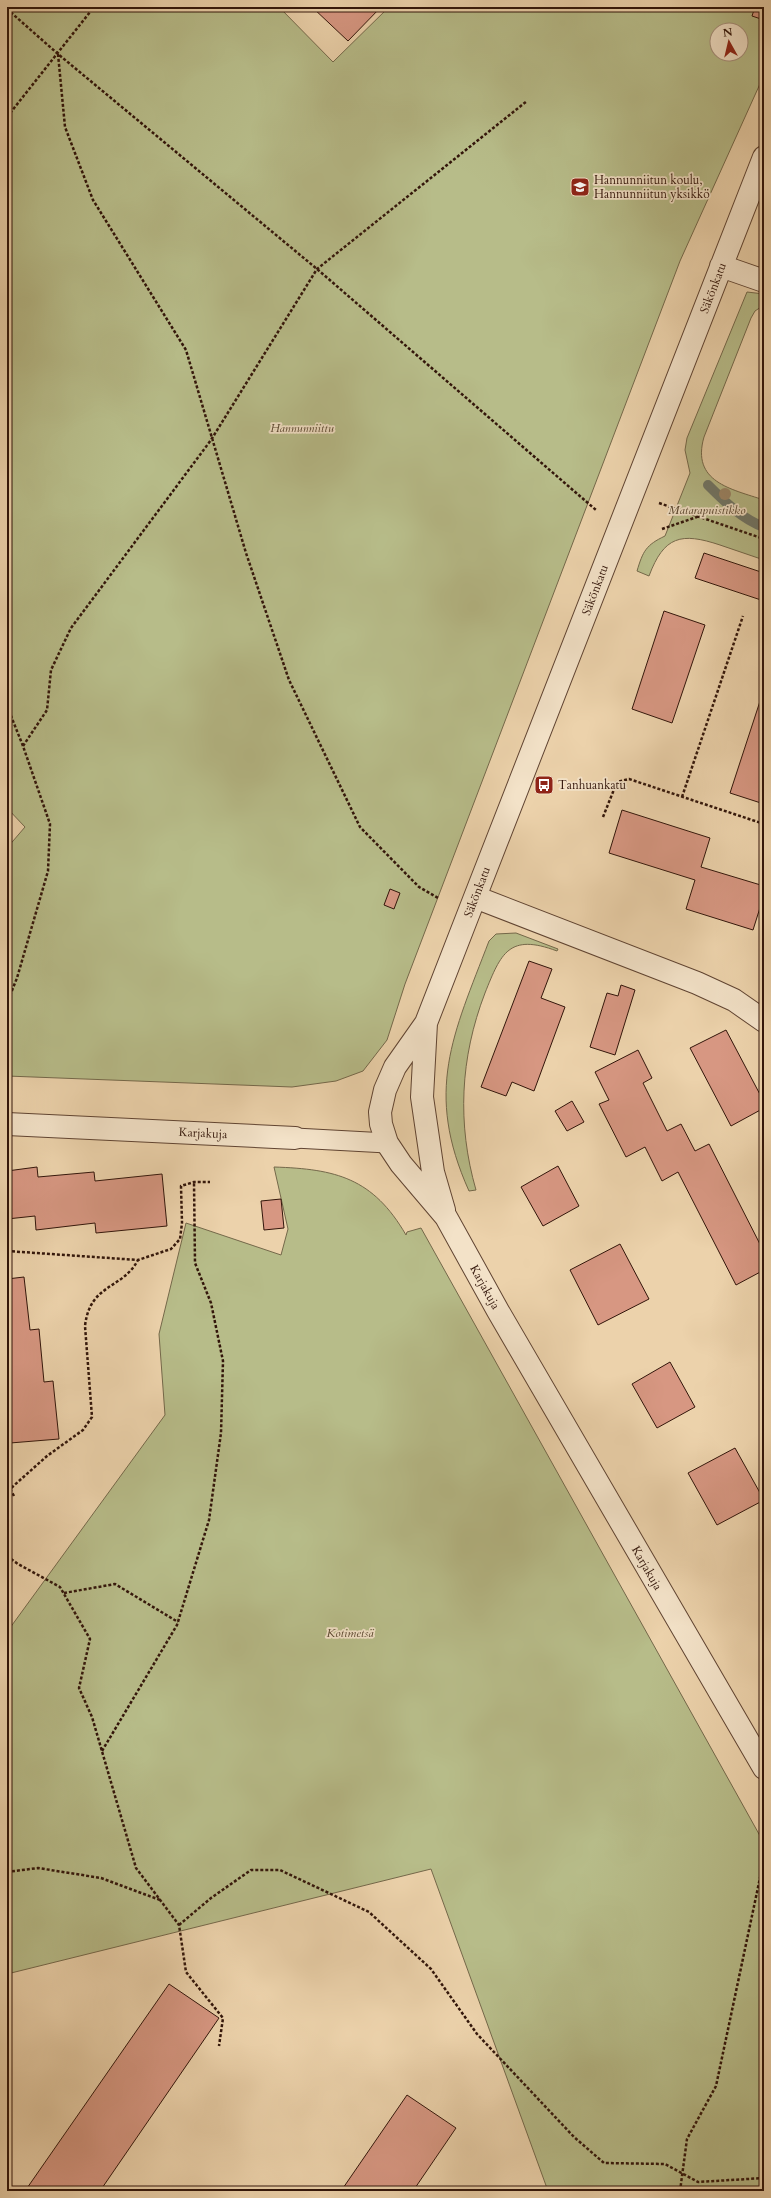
<svg xmlns="http://www.w3.org/2000/svg" width="771" height="2198" viewBox="0 0 771 2198" font-family="Cardo,serif">
	<rect width="100%" height="100%" fill="#ecd2ab"/>
	<filter id="stains"><feTurbulence type="fractalNoise" baseFrequency=".005" numOctaves="4"/><feColorMatrix values="0 0 0 0 .2 0 0 0 0 .09 0 0 0 0 .02 0 0 0 .5 -.17"/></filter>
	<radialGradient id="worn" r=".72"><stop offset=".6" stop-color="#630" stop-opacity="0"/><stop offset="1" stop-color="#630" stop-opacity=".3"/></radialGradient>
	<!-- green -->
	<path fill="#b7bc89" stroke="#74684a" fill-rule="evenodd" d="M 7,7 L 279,7 L 333,62 L 389,7 L 764,7 L 764,75 L 680,261 L 405,984 L 387,1040 L 363,1071 L 336,1081 L 292,1087 L 7,1076 L 7,848 L 25,827 L 7,808 ZM 717,30 L 741,30 L 741,54 L 717,54 Z
		M 747,292 L 764,294 L 764,305 L 755,311 L 751,318 L 704,437 C 691,482 731,489 764,500 L 764,560 C 749,555 735,550 720,545 C 681,532 664,536 649,576 L 637,571 C 643,551 646,545 665,536 L 690,473 L 685,450 L 687,438 Z
		M 516,933 L 558,949 L 557,951 C 509,933 501,953 485,993 C 460,1058 457,1124 476,1190 L 469,1191 C 424,1091 453,1035 489,941 L 496,934 Z
		M 274,1167 C 336,1169 373,1178 406,1235 L 407,1232 L 421,1228 L 764,1843 L 764,2191 L 548,2191 L 431,1869 L 7,1974 L 7,1632 L 165,1415 L 159,1334 L 186,1223 L 281,1255 L 288,1229 Z"/>
	<g fill="none" stroke-linecap="round" stroke-linejoin="round">
		<!-- stream -->
		<path stroke="#707769" stroke-width="10" d="M 708,485 C 724,501 742,519 764,527"/>
	</g>
	<!-- building -->
	<path fill="#d79782" stroke="#32150a" d="M 312,7 L 381,7 L 348,41 Z
		M 755,7 L 764,9 L 761,19 L 752,16 Z
		M 704,553 L 764,573 L 764,601 L 695,578 Z
		M 664,611 L 705,625 L 672,723 L 632,709 Z
		M 764,689 L 764,804 L 730,793 Z
		M 622,810 L 710,838 L 701,867 L 764,886 L 764,895 L 753,930 L 686,909 L 695,880 L 609,853 Z
		M 390,889 L 400,893 L 394,909 L 384,905 Z
		M 529,961 L 552,969 L 541,998 L 565,1007 L 534,1091 L 512,1082 L 506,1096 L 481,1087 Z
		M 621,985 L 635,990 L 615,1055 L 590,1047 L 607,993 L 618,996 Z
		M 726,1030 L 764,1102 L 764,1108 L 731,1126 L 690,1048 Z
		M 638,1050 L 652,1078 L 643,1083 L 667,1131 L 681,1124 L 695,1151 L 709,1144 L 764,1252 L 764,1270 L 736,1285 L 678,1172 L 662,1181 L 645,1147 L 626,1157 L 599,1104 L 609,1100 L 595,1072 Z
		M 572,1101 L 584,1122 L 567,1131 L 555,1111 Z
		M 558,1166 L 579,1206 L 543,1226 L 521,1187 Z
		M 37,1167 L 38,1177 L 94,1172 L 95,1181 L 162,1174 L 167,1226 L 96,1233 L 95,1223 L 36,1230 L 35,1216 L 7,1219 L 7,1171 Z
		M 281,1199 L 284,1228 L 264,1230 L 261,1201 Z
		M 620,1244 L 649,1299 L 598,1325 L 570,1270 Z
		M 24,1277 L 30,1330 L 39,1329 L 44,1382 L 53,1381 L 59,1439 L 10,1443 L 7,1413 L 7,1279 Z
		M 670,1362 L 695,1407 L 657,1428 L 632,1384 Z
		M 735,1448 L 764,1500 L 717,1525 L 688,1473 Z
		M 169,1984 L 219,2018 L 100,2191 L 25,2191 Z
		M 407,2095 L 456,2128 L 413,2191 L 341,2191 Z"/>
	<g fill="none" stroke-linecap="round" stroke-linejoin="round">
		<defs>
			<path id="lane" d="M 295,1138 L 387,1143"/>
			<path id="street" d="M 764,157 L 475,897 L 426,1023 L 395,1067 L 385,1090 L 380,1112 L 381,1124 L 387,1143 L 401,1164 L 446,1217 L 498,1311 L 764,1768
				M 721,266 L 764,281
				M 475,897 L 697,983 L 734,1000 L 764,1021
				M 426,1023 L 422,1097 L 433,1172 L 444,1210
				M 7,1124 L 295,1138"/>
		</defs>
		<!-- lane casing -->
		<use href="#lane" stroke="#604432" stroke-width="21"/>
		<!-- street casing -->
		<use href="#street" stroke="#604432" stroke-width="24"/>
		<!-- path -->
		<path stroke="#32150a" stroke-width="2.5" stroke-dasharray="3 2" stroke-linecap="butt" d="M 7,9 L 58,54 L 317,269 L 596,510
			M 58,54 L 65,127 L 93,200 L 186,350 L 246,553 L 289,680 L 360,827 L 419,887 L 438,898
			M 7,117 L 94,7
			M 659,503 L 764,539
			M 662,529 L 697,517
			M 7,706 L 23,746 L 50,824 L 48,871 L 17,978 L 7,1003
			M 23,746 L 47,710 L 51,670 L 71,628 L 211,440 L 317,269 L 527,101
			M 682,797 L 743,616
			M 603,817 L 617,782 L 629,779 L 764,824
			M 7,1251 L 138,1260 L 171,1249 L 180,1239 L 182,1223 L 181,1186 L 194,1182 L 210,1182
			M 14,1496 L 10,1489 L 47,1456 L 83,1430 L 92,1417 L 85,1326 C 90,1283 122,1290 138,1260
			M 7,1556 L 18,1564 L 60,1587 L 90,1639 L 79,1688 L 92,1717 L 136,1868 L 179,1925 L 186,1972 L 223,2018 L 219,2046
			M 64,1593 L 115,1584 L 178,1622
			M 102,1751 L 177,1625 L 209,1520 L 221,1433 L 223,1361 L 211,1303 L 195,1263 L 194,1182
			M 7,1872 L 38,1868 L 101,1878 L 160,1900
			M 179,1925 L 211,1898 L 251,1870 L 280,1870 L 369,1912 L 431,1969 L 477,2034 L 574,2137 L 604,2163 L 665,2164 L 698,2182 L 764,2178
			M 680,2191 L 687,2139 L 716,2086 L 764,1859"/>
		<!-- lane -->
		<use href="#lane" stroke="#f3e2c8" stroke-width="19"/>
		<!-- street -->
		<use href="#street" stroke="#f3e2c8" stroke-width="22"/>
	</g>
	<!-- trees -->
	<circle fill="#9c8667" cx="725" cy="494" r="6"/>
	<!-- icons -->
	<defs>
		<symbol id="school-square" viewBox="-11 -11 22 22"><rect x="-9" y="-9" width="18" height="18" rx="4" fill="#8f2418" stroke="#f3e2c8"/><path d="M0-5L7-2L0 1L-7-2ZM-4 1L0 2.5L4 1V4Q0 6-4 4Z" fill="#fff"/></symbol>
		<symbol id="bus-square" viewBox="-11 -11 22 22"><rect x="-9" y="-9" width="18" height="18" rx="4" fill="#8f2418" stroke="#f3e2c8"/><path d="M-5-6H5V4H4V6H2V4H-2V6H-4V4H-5ZM-3.5-4V0h7V-4ZM-3.5 1.2v1.5H-2V1.2ZM2 1.2v1.5H3.5V1.2Z" fill="#fff"/></symbol>
	</defs>
	<g fill-rule="evenodd">
		<use href="#school-square" x="569" y="176" width="22" height="22"/>
		<use href="#bus-square" x="533" y="774" width="22" height="22"/>
	</g>
	<g text-anchor="middle" stroke-width="3.5" stroke-linejoin="round" paint-order="stroke">
		<!-- poi labels -->
		<g font-size="12" fill="#32150a" stroke="#f3e2c8" text-anchor="start">
			<text x="594" y="184">Hannunniitun koulu,<tspan x="594" dy="14">Hannunniitun yksikkö</tspan></text>
			<text x="558" y="789">Tanhuankatu</text>
		</g>
		<!-- street labels -->
		<g font-size="12" fill="#32150a" stroke="#f3e2c8">
			<text transform="translate(713 288) rotate(-69)" y="4">Säkönkatu</text>
			<text transform="translate(595 590) rotate(-69)" y="4">Säkönkatu</text>
			<text transform="translate(477 892) rotate(-69)" y="4">Säkönkatu</text>
			<text transform="translate(203 1133) rotate(3)" y="4">Karjakuja</text>
			<text transform="translate(485 1287) rotate(61)" y="4">Karjakuja</text>
			<text transform="translate(647 1568) rotate(60)" y="4">Karjakuja</text>
		</g>
		<!-- park labels -->
		<g font-size="12" font-style="italic" fill="#5a4730" stroke="#f3e2c8">
			<text x="302" y="432">Hannunniittu</text>
			<text x="707" y="514">Matarapuistikko</text>
			<text x="350" y="1637">Kotimetsä</text>
		</g>
	</g>
	<!-- margin -->
	<rect width="771" height="2198" fill="none" stroke="#ecd2ab" stroke-width="24"/>
	<rect x="8" y="8" width="755" height="2182" fill="none" stroke="#32150a" stroke-width="2"/>
	<rect x="12" y="12" width="747" height="2174" fill="none" stroke="#32150a"/>
	<!-- north arrow -->
	<g transform="translate(729 42) rotate(352)"><circle r="19" fill="#f3e2c8" stroke="#a6907c"/>
	<path d="M0-3L7 15L0 10L-7 15Z" fill="#8f2418"/>
	<text y="-6" font-size="11" font-weight="bold" text-anchor="middle" fill="#32150a">N</text>
	</g>
	<rect width="100%" height="100%" filter="url(#stains)"/>
	<rect width="100%" height="100%" fill="url(#worn)"/>
</svg>
